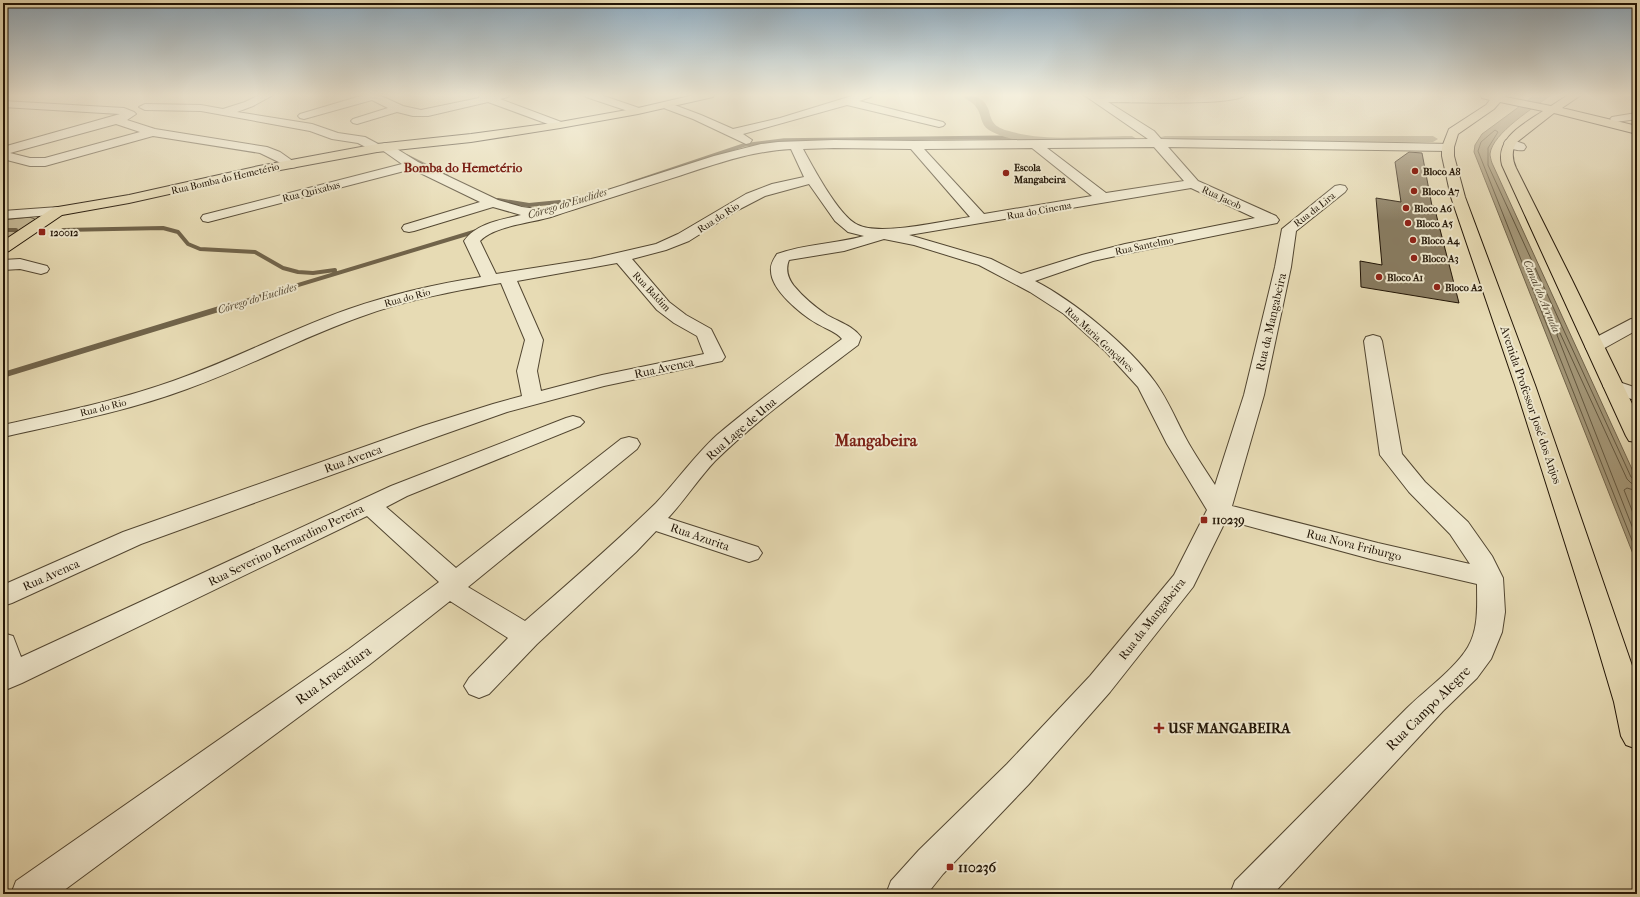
<svg xmlns="http://www.w3.org/2000/svg" width="1640" height="897" viewBox="0 0 1640 897" font-family="'IM FELL French Canon',serif">
	<rect width="100%" height="100%" fill="#e7dbb4"/>
	<filter id="stains"><feTurbulence type="fractalNoise" baseFrequency=".005" numOctaves="4"/><feColorMatrix values="0 0 0 0 .2 0 0 0 0 .09 0 0 0 0 .02 0 0 0 .5 -.17"/></filter>
	<radialGradient id="worn" r=".72"><stop offset=".6" stop-color="#630" stop-opacity="0"/><stop offset="1" stop-color="#630" stop-opacity=".3"/></radialGradient>
	<!-- green -->
	<path fill="#c5b996" stroke="#73664e" d="M 29,217 L 35,219 L 31,223 L 3,241 L 3,220 Z"/>
	<!-- water -->
	<path fill="#a49778" stroke="#70634a" d="M 1535,95 L 1551,95 C 1535,107 1492,133 1490,154 C 1490,156 1491,160 1492,163 L 1637,480 L 1637,564 L 1474,152 L 1475,145 L 1482,134 Z"/>
	<g fill="none" stroke-linecap="round" stroke-linejoin="round">
		<!-- shore -->
		<path stroke="#62563e" stroke-width="1" d="M 1637,480 L 1631,477 L 1488,165 L 1488,148 L 1498,132 L 1495,130 L 1481,142 L 1478,151 L 1637,553
			M 1637,485 L 1631,483 L 1627,479 L 1560,333 L 1558,332 L 1557,335 L 1637,539
			M 1637,491 L 1627,488 L 1624,490 L 1637,523"/>
		<!-- stream-far2 -->
		<path stroke="#70634a" stroke-width="3.5" d="M 407,156 L 447,176
			M 628,184 L 744,145 L 784,140 L 1020,137"/>
		<!-- stream-far1 -->
		<path stroke="#70634a" stroke-width="4" d="M 498,200 L 529,205 L 580,200
			M 3,230 L 16,230
			M 63,230 L 163,228 L 178,232 L 188,244 L 200,249 L 255,252 L 283,268 L 298,272 L 313,273 L 335,270
			M 229,306 L 480,230"/>
		<!-- stream -->
		<path stroke="#70634a" stroke-width="5.5" d="M 3,375 L 232,305"/>
		<!-- canal -->
		<path fill="#a49778" fill-rule="evenodd" d="M 962,95 C 975,95 984,97 989,111 C 990,115 991,119 993,122 C 996,127 1004,130 1009,131 C 1045,142 1095,136 1132,136 L 1137,139 L 1132,142 C 1094,143 1022,150 989,130 C 980,125 982,114 976,107 C 973,102 966,100 962,95 Z
			M 1165,136 L 1433,136 L 1438,139 L 1433,142 L 1161,141 L 1160,139 L 1161,137 Z"/>
	</g>
	<!-- building -->
	<path fill="#887b60" stroke="#211405" d="M 1409,152 L 1422,153 L 1432,206 L 1434,206 L 1459,303 L 1361,287 L 1360,261 L 1382,265 L 1376,198 L 1401,202 L 1395,162 Z"/>
	<g fill="none" stroke-linecap="round" stroke-linejoin="round">
		<defs>
			<path id="minor" d="M 259,95 L 273,95 L 253,106 L 237,112 L 312,124 L 338,133 L 365,137 L 380,145 L 385,143 L 389,144 L 418,162 L 498,200 L 522,207 L 545,210 L 714,156 L 761,144 L 778,142 L 834,140 L 914,141 L 1148,139 L 1084,95 L 1245,95 C 1236,106 1128,102 1108,102 L 1154,131 L 1161,139 L 1452,144 L 1454,147 L 1452,150 L 1448,151 L 1168,147 L 1198,181 L 1276,216 L 1279,220 L 1277,223 L 1272,224 L 1125,254 L 1093,261 L 1035,281 C 1074,301 1129,346 1155,382 C 1169,401 1177,423 1189,444 C 1197,458 1206,471 1215,485 L 1244,395 L 1275,267 L 1282,229 L 1335,186 L 1340,185 L 1345,186 L 1347,189 L 1345,192 L 1296,231 L 1291,267 L 1264,395 L 1232,506 L 1378,543 L 1470,564 L 1450,534 L 1409,492 L 1380,455 L 1364,341 L 1366,337 L 1373,335 L 1380,337 L 1382,341 L 1402,454 L 1425,482 L 1468,522 L 1492,556 L 1503,578 L 1505,612 L 1502,632 L 1491,659 L 1477,678 L 1443,711 L 1273,894 L 1230,894 L 1235,881 C 1292,824 1349,766 1406,709 C 1425,690 1455,669 1468,647 C 1479,628 1477,605 1477,584 L 1378,561 L 1226,520 L 1193,587 L 1110,692 L 1029,784 L 943,874 L 927,894 L 886,894 L 891,881 L 919,850 L 1007,764 L 1090,676 L 1174,575 L 1207,510 L 1167,444 L 1138,387 L 1106,352 L 1064,314 L 1030,292 L 979,265 L 914,245 L 884,239 L 844,251 L 789,260 C 785,270 788,278 794,286 C 804,298 815,307 827,315 C 839,322 853,326 861,337 L 858,345 C 809,382 759,418 715,461 C 698,479 685,500 668,518 L 758,547 L 762,553 L 758,559 L 749,562 L 656,531 L 636,552 L 537,644 L 489,694 L 479,698 L 469,694 L 464,686 L 469,678 L 508,638 L 450,601 L 369,665 L 59,894 L 11,894 L 16,881 L 349,649 L 439,582 L 367,516 L 22,683 L 3,691 L 3,633 L 13,636 L 21,657 L 391,486 L 566,418 L 573,416 L 580,418 L 584,422 L 580,426 L 407,496 L 386,507 L 456,568 L 621,439 L 629,437 L 637,439 L 640,444 L 637,449 L 468,587 L 525,621 C 569,583 614,544 656,503 C 677,481 694,456 717,435 C 757,401 800,370 842,339 C 837,332 824,328 816,323 C 801,314 771,290 771,271 C 770,264 774,259 777,254 C 805,244 835,244 864,236 L 848,232 L 835,221 L 809,184 L 765,196 L 738,210 L 689,241 L 666,250 L 632,259 L 669,302 L 686,315 L 711,329 L 725,357 L 722,361 L 604,386 L 507,412 L 439,436 L 141,544 L 12,603 L 3,606 L 3,585 L 123,532 L 423,426 L 493,404 L 522,396 L 517,371 L 525,340 L 501,283 C 454,291 406,300 360,317 C 301,338 246,368 187,389 C 128,411 65,423 3,437 L 3,425 C 60,412 117,401 173,381 C 233,360 289,330 349,309 C 392,294 436,284 481,277 L 464,241 C 477,223 501,220 521,215 L 493,207 L 414,231 L 409,232 L 404,231 L 402,228 L 404,225 L 480,202 L 412,169 L 208,222 L 203,221 L 201,218 L 203,215 L 402,164 L 382,150 L 377,152 L 373,151 L 358,143 L 332,139 L 310,131 L 201,111 L 145,110 L 139,107 L 145,104 L 201,105 L 223,109 L 245,102 ZM 1154,147 L 1184,181 L 1106,193 L 1047,148 ZM 834,148 L 911,149 L 970,217 C 944,221 880,236 858,225 C 839,217 813,167 803,149 ZM 1032,148 L 1092,196 L 984,214 L 924,149 ZM 791,149 L 804,177 L 772,184 L 746,194 L 678,234 L 656,244 L 591,259 L 496,274 L 480,241 C 495,225 534,223 554,216 C 595,203 637,189 679,176 C 715,164 752,151 791,149 ZM 1191,188 L 1255,218 L 1125,244 L 1082,255 L 1021,274 L 991,259 L 909,235 ZM 617,263 L 657,310 L 674,323 L 697,336 L 704,354 L 602,375 L 541,391 L 537,371 L 543,340 L 517,281 Z
				M 364,95 L 379,95 L 403,106 L 421,110 L 479,98 L 480,95 L 509,95 L 508,97 L 500,99 L 564,123 L 566,125 L 564,127 L 556,127 L 488,102 L 428,116 L 413,116 L 397,112 L 357,124 L 353,123 L 351,121 L 353,119 L 388,108 L 372,100 L 304,119 L 300,118 L 298,116 L 300,114 Z
				M 585,95 L 601,95 L 642,109 L 644,111 L 642,113 L 634,113 L 586,97 Z
				M 855,95 L 872,95 L 871,97 L 859,101 L 943,122 L 945,124 L 943,126 L 939,127 L 847,105 L 743,134 L 752,140 L 750,143 L 746,144 L 693,119 L 661,107 L 660,105 L 661,103 L 669,103 L 701,115 L 733,129 L 780,118 Z
				M 3,101 L 124,108 L 134,112 L 136,114 L 127,120 L 155,129 L 267,147 L 280,152 L 297,164 L 296,167 L 291,168 L 260,153 L 153,136 L 45,166 L 30,166 L 3,159 L 3,147 L 120,114 L 3,107 ZM 116,124 L 140,132 L 45,158 L 30,158 L 10,153 Z
				M 1636,113 L 1637,119 L 1616,122 L 1612,121 L 1610,119 L 1612,117 Z
				M 1510,139 L 1524,144 L 1526,147 L 1524,150 C 1518,151 1508,149 1504,143 L 1506,140 Z
				M 58,207 L 63,208 L 65,211 L 63,214 L 3,219 L 3,211 Z
				M 20,259 L 47,266 L 49,269 L 47,272 L 41,274 L 20,269 L 3,270 L 3,260 Z
				M 1637,318 L 1637,330 L 1601,350 L 1594,352 L 1587,350 L 1585,346 L 1587,342 L 1631,319 Z
				M 1613,380 L 1637,388 L 1637,401 L 1606,390 L 1603,386 L 1606,382 Z"/>
			<path id="major" d="M 694,95 L 714,95 L 713,97 L 638,114 L 560,128 L 471,142 L 377,152 L 259,174 L 129,203 L 62,215 L 9,251 L 3,253 L 3,241 L 53,208 L 58,207 L 129,195 L 259,166 L 377,144 L 471,134 L 560,122 L 638,108 Z
				M 1481,95 L 1506,95 L 1505,97 L 1551,106 L 1568,95 L 1581,95 L 1562,108 L 1637,126 L 1637,134 L 1554,113 L 1517,142 C 1511,150 1512,159 1516,168 L 1572,280 L 1637,414 L 1637,442 L 1629,441 L 1626,436 L 1502,165 C 1495,138 1524,124 1543,111 L 1500,102 L 1494,109 L 1458,134 L 1454,147 L 1454,156 L 1465,197 L 1535,385 L 1637,680 L 1637,749 L 1626,745 L 1621,736 L 1614,702 L 1592,628 L 1515,385 L 1451,197 L 1442,156 L 1442,147 L 1449,129 L 1486,105 L 1490,100 L 1482,98 Z"/>
		</defs>
		<!-- minor casing -->
		<use href="#minor" stroke="#524631" stroke-width="2"/>
		<!-- major casing -->
		<use href="#major" stroke="#211405" stroke-width="2"/>
		<!-- minor -->
		<use href="#minor" fill="#efe8ce" fill-rule="evenodd"/>
		<!-- major -->
		<use href="#major" fill="#e7dbb4" fill-rule="evenodd"/>
	</g>
	<!-- sky -->
	<linearGradient id="sky" x2="0" y2="1"><stop stop-color="#8da8bb"/><stop offset="0.43" stop-color="#f4efdd"/><stop offset="1" stop-color="#f4efdd" stop-opacity="0"/></linearGradient>
	<rect width="1640" height="221" fill="url(#sky)"/>
	<!-- markers -->
	<g fill="#8f2418" stroke="#efe8ce" stroke-width="1.5">
		<circle cx="1415" cy="171" r="4"/>
		<circle cx="1006" cy="173" r="4"/>
		<circle cx="1414" cy="191" r="4"/>
		<circle cx="1406" cy="208" r="4"/>
		<circle cx="1408" cy="223" r="4"/>
		<rect x="38" y="228" width="8" height="8" rx="2"/>
		<circle cx="1413" cy="240" r="4"/>
		<circle cx="1414" cy="258" r="4"/>
		<circle cx="1379" cy="277" r="4"/>
		<circle cx="1437" cy="287" r="4"/>
		<rect x="1200" y="516" width="8" height="8" rx="2"/>
		<path d="M1157 722h4v4h4v4h-4v4h-4v-4h-4v-4h4z"/>
		<rect x="946" y="863" width="8" height="8" rx="2"/>
	</g>
	<g text-anchor="middle" stroke-width="4" stroke-linejoin="round" paint-order="stroke">
		<!-- far-poi labels -->
		<g font-size="10" font-weight="bold" fill="#211405" stroke="#efe8ce" text-anchor="start">
			<text x="1014" y="171">Escola<tspan x="1014" dy="12">Mangabeira</tspan></text>
			<text x="1423" y="175">Bloco A8</text>
			<text x="1422" y="195">Bloco A7</text>
			<text x="1414" y="212">Bloco A6</text>
			<text x="1416" y="227">Bloco A5</text>
			<text x="50" y="236">120012</text>
			<text x="1421" y="244">Bloco A4</text>
			<text x="1422" y="262">Bloco A3</text>
			<text x="1387" y="281">Bloco A1</text>
			<text x="1445" y="291">Bloco A2</text>
		</g>
		<!-- far-street labels -->
		<g font-size="10" fill="#211405" stroke="#efe8ce">
			<text transform="translate(225 178) rotate(-13)" y="4">Rua Bomba do Hemetério</text>
			<text transform="translate(311 191) rotate(-14)" y="4">Rua Quixabas</text>
			<text transform="translate(1222 197) rotate(25)" y="4">Rua Jacob</text>
			<text transform="translate(1314 209) rotate(-38)" y="4">Rua da Lira</text>
			<text transform="translate(1039 210) rotate(-10)" y="4">Rua do Cinema</text>
			<text transform="translate(718 217) rotate(-33)" y="4">Rua do Rio</text>
			<text transform="translate(1144 245) rotate(-12)" y="4">Rua Santelmo</text>
			<text transform="translate(652 291) rotate(47)" y="4">Rua Baldim</text>
			<text transform="translate(407 297) rotate(-15)" y="4">Rua do Rio</text>
			<text transform="translate(1100 339) rotate(43)" y="4">Rua Maria Gonçalves</text>
			<text transform="translate(103 407) rotate(-14)" y="4">Rua do Rio</text>
		</g>
		<!-- far-water labels -->
		<g font-size="11" font-style="italic" fill="#554833" stroke="#efe8ce">
			<text transform="translate(567 203) rotate(-17)" y="4">Córego do Euclides</text>
			<text transform="translate(1542 296) rotate(67)" y="4">Canal do Arruda</text>
			<text transform="translate(257 298) rotate(-17)" y="4">Córego do Euclides</text>
		</g>
		<!-- street labels -->
		<g font-size="12" fill="#211405" stroke="#efe8ce">
			<text transform="translate(1271 322) rotate(-77)" y="4">Rua da Mangabeira</text>
			<text transform="translate(664 368) rotate(-12)" y="4">Rua Avenca</text>
			<text transform="translate(1531 405) rotate(71)" y="4">Avenida Professor José dos Anjos</text>
			<text transform="translate(741 429) rotate(-41)" y="4">Rua Lage de Una</text>
			<text transform="translate(353 459) rotate(-20)" y="4">Rua Avenca</text>
			<text transform="translate(700 537) rotate(19)" y="4">Rua Azurita</text>
			<text transform="translate(286 545) rotate(-26)" y="4">Rua Severino Bernardino Pereira</text>
			<text transform="translate(1354 545) rotate(14)" y="4">Rua Nova Friburgo</text>
			<text transform="translate(51 575) rotate(-24)" y="4">Rua Avenca</text>
			<text transform="translate(1152 619) rotate(-52)" y="4">Rua da Mangabeira</text>
		</g>
		<!-- poi labels -->
		<g font-size="12" font-weight="bold" fill="#211405" stroke="#efe8ce" text-anchor="start">
			<text x="1212" y="524">110239</text>
		</g>
		<!-- far-district labels -->
		<g font-size="13" font-weight="bold" fill="#7a1f14" stroke="#efe8ce">
			<text x="463" y="172">Bomba do Hemetério</text>
		</g>
		<!-- near-street labels -->
		<g font-size="14" fill="#211405" stroke="#efe8ce">
			<text transform="translate(333 675) rotate(-36)" y="5">Rua Aracatiara</text>
			<text transform="translate(1428 708) rotate(-45)" y="5">Rua Campo Alegre</text>
		</g>
		<!-- near-poi labels -->
		<g font-size="14" font-weight="bold" fill="#211405" stroke="#efe8ce" text-anchor="start">
			<text x="1168" y="733">USF MANGABEIRA</text>
			<text x="958" y="872">110236</text>
		</g>
		<!-- district labels -->
		<g font-size="16" font-weight="bold" fill="#7a1f14" stroke="#efe8ce">
			<text x="876" y="446">Mangabeira</text>
		</g>
	</g>
	<!-- margin -->
	<rect width="1640" height="897" fill="none" stroke="#e7dbb4" stroke-width="16"/>
	<rect x="4" y="4" width="1632" height="889" fill="none" stroke="#211405" stroke-width="2"/>
	<rect x="8" y="8" width="1624" height="881" fill="none" stroke="#211405"/>
	<rect width="100%" height="100%" filter="url(#stains)"/>
	<rect width="100%" height="100%" fill="url(#worn)"/>
</svg>
